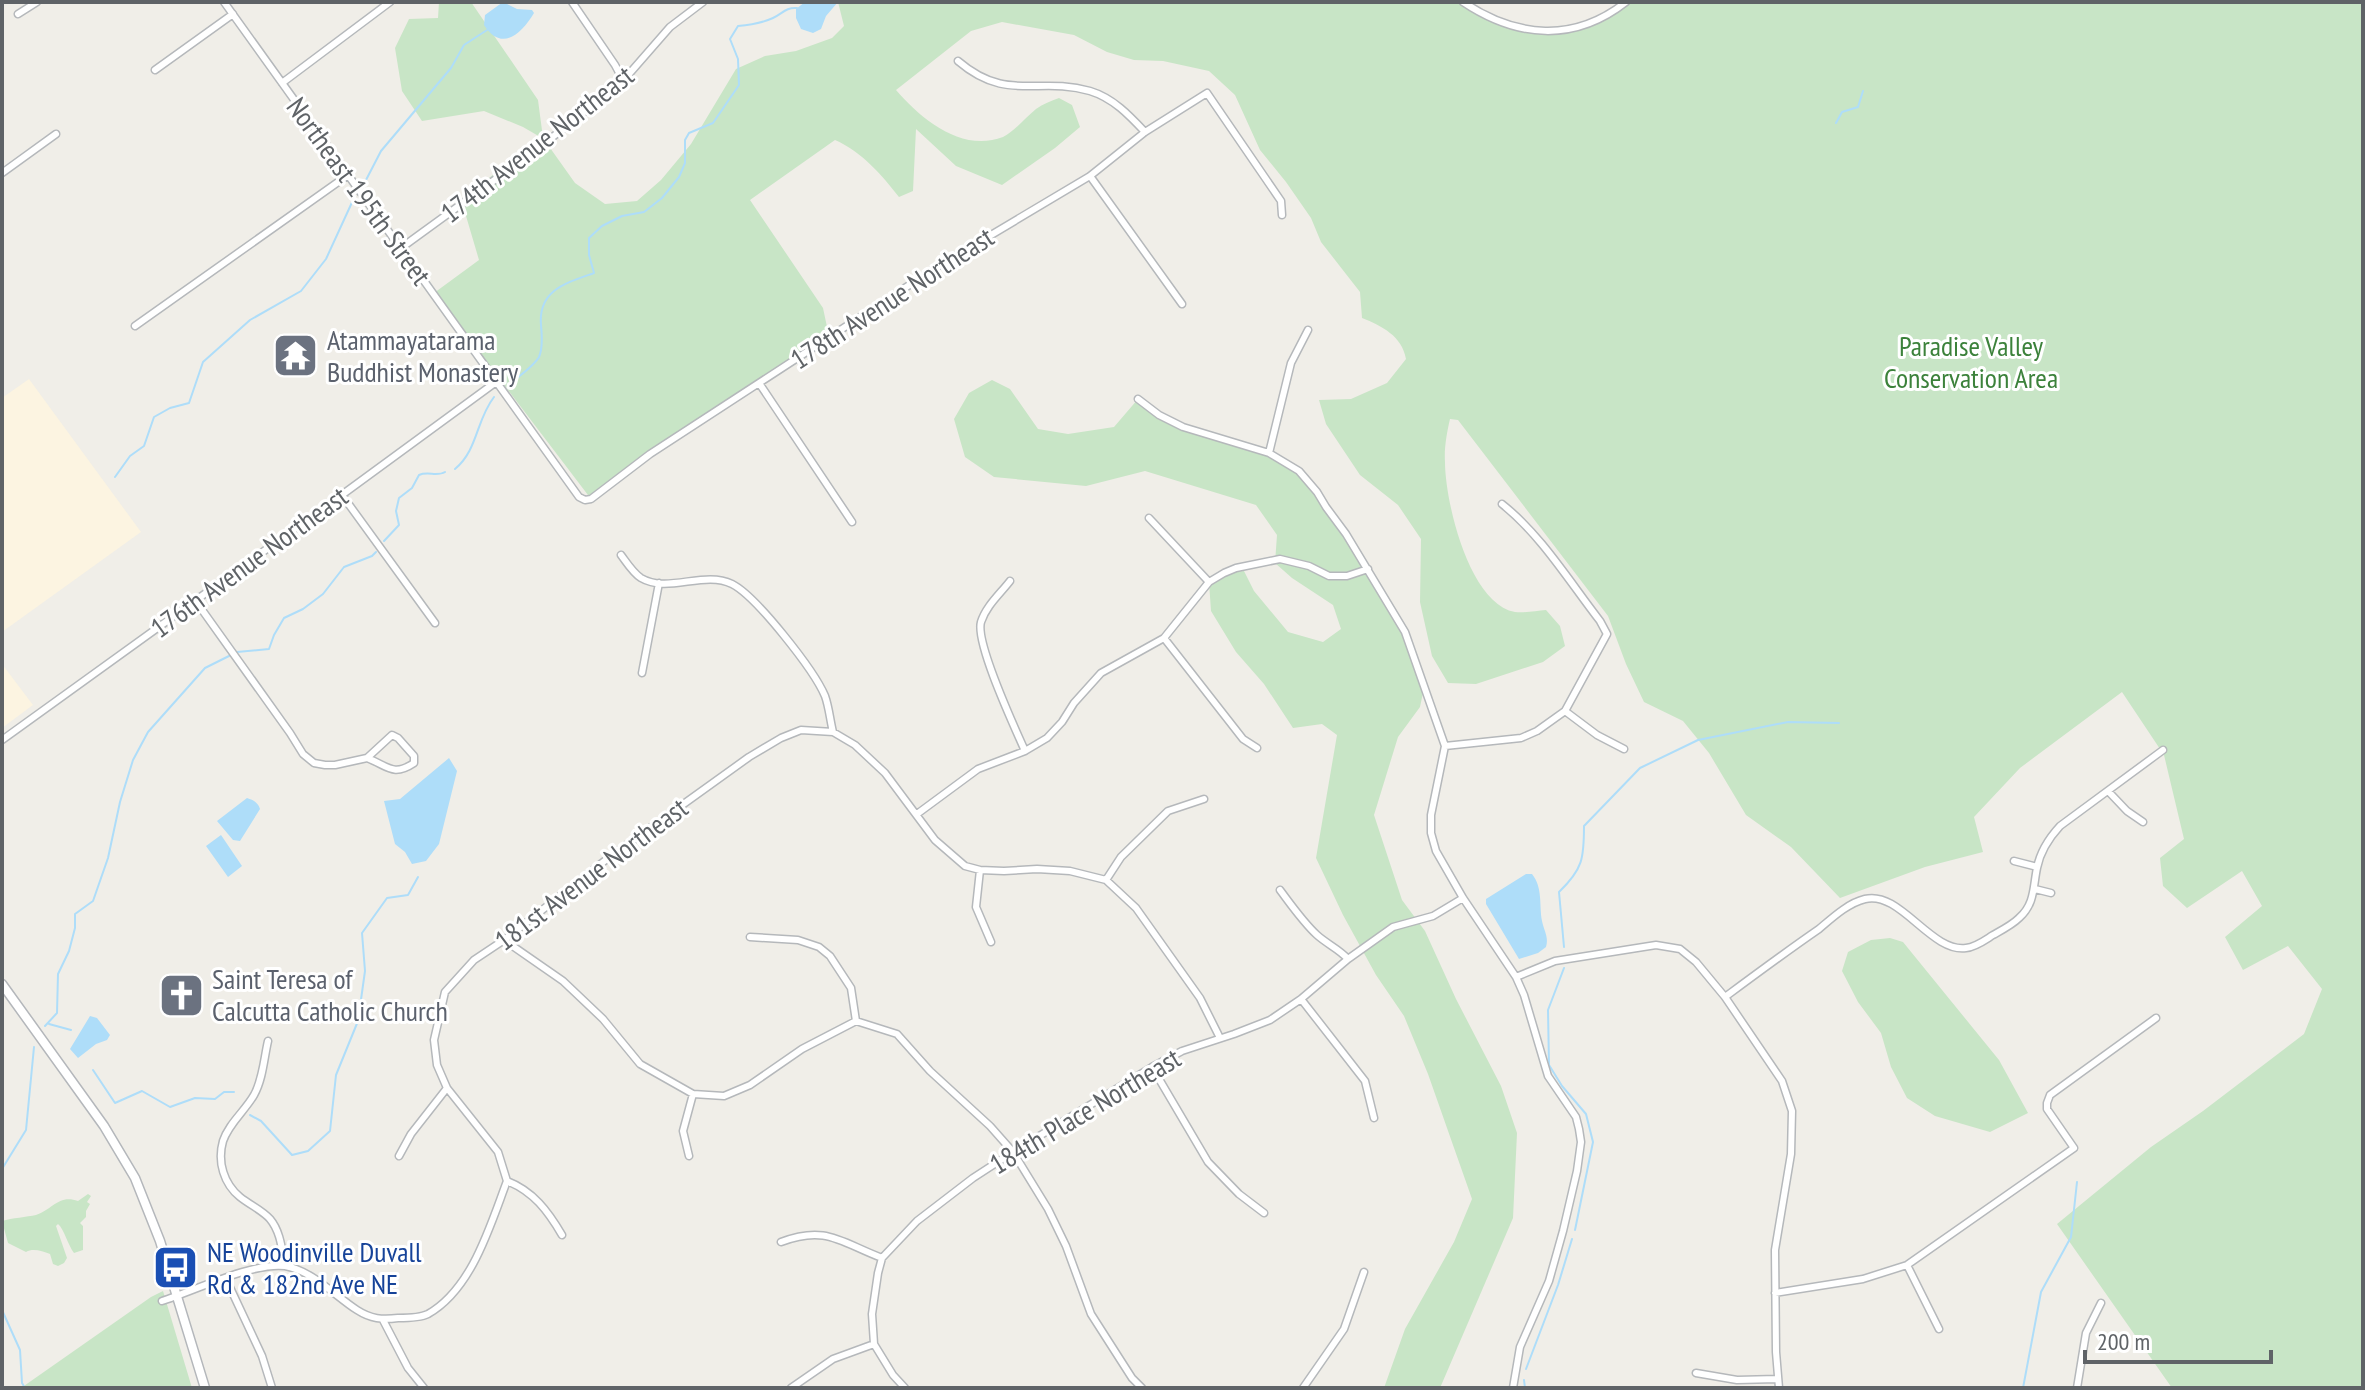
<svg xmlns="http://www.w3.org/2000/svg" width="2365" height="1390" viewBox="0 0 2365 1390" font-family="'PT Sans Narrow',sans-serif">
	<rect width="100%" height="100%" fill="#f0eee8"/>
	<!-- commercial -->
	<path fill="#fcf4e1" d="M 29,379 L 141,532 L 2,632 L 2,398 Z
		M 2,664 L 33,705 L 2,728 Z"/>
	<!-- green -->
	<path fill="#c8e5c6" d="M 439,2 L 471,2 L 538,100 L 543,138 L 575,183 L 605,204 L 637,201 L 661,180 L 691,144 L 736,69 L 765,56 L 796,51 L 832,38 L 844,26 L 838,2 L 1463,2 C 1503,20 1544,44 1588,25 C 1601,19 1613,9 1626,2 L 2363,2 L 2363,1388 L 2172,1388 L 2057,1224 L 2151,1147 L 2203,1111 L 2304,1034 L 2322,989 L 2288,946 L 2243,970 L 2225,937 L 2262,906 L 2242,871 L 2187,908 L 2163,886 L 2160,858 L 2184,839 L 2164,755 L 2122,692 L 2020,768 L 1974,817 L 1983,852 L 1925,867 L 1840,898 L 1791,847 L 1746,815 L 1709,753 L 1683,721 L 1644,702 L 1626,664 L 1608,616 L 1458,420 L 1450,419 C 1447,432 1444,448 1445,462 C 1445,501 1469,604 1515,612 C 1524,613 1536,611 1546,610 L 1560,626 L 1565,646 L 1543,662 L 1476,684 L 1448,683 L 1432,656 L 1420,602 L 1421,539 L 1398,505 L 1360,475 L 1326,424 L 1319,400 L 1351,399 L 1387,383 L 1406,359 C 1402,336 1382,326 1362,318 L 1360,292 L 1321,242 L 1311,218 L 1286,182 L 1260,150 L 1235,95 L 1209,71 L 1163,61 L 1134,60 L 1107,52 L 1074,35 L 1002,22 L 971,31 L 896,90 C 921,119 962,153 1003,137 C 1015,131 1026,117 1036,109 C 1043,104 1051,101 1059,98 L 1072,105 L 1080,127 L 1055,148 L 1002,185 L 956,166 L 916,129 L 913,191 L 899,197 C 881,174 862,152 835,140 L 750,200 L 823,308 L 830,341 C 747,386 667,442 591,499 L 434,293 L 479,260 L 461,199 L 542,138 L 523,127 L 484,111 L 422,121 L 402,91 L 395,48 L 409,19 L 438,18 Z
		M 992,380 L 1010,389 L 1038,429 L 1068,434 L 1114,427 L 1138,399 L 1183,427 L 1269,453 L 1299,471 L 1317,492 L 1405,632 L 1424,688 L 1420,707 L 1398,737 L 1374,815 L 1402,900 L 1425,931 L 1456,999 L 1501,1086 L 1517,1133 L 1513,1218 L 1440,1388 L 1384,1388 L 1405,1329 L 1454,1242 L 1472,1199 L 1428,1074 L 1404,1016 L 1376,975 L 1343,915 L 1316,858 L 1337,735 L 1322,724 L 1293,728 L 1264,684 L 1236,652 L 1211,611 L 1209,582 L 1224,573 L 1244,571 L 1254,591 L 1288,632 L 1323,642 L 1341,629 L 1333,605 L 1292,578 L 1275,563 L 1277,535 L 1256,505 L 1145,471 L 1086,486 L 994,477 L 965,457 L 954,419 L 969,393 Z
		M 1890,938 L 1903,942 L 1999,1060 L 2028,1113 L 1990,1132 L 1935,1116 L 1907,1098 L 1891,1067 L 1881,1033 L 1858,1002 L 1842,971 L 1848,952 L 1871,940 Z
		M 88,1194 L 91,1196 L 87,1202 L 90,1204 L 86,1211 L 86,1217 L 80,1223 L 83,1226 L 83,1250 L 74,1253 C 68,1245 64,1229 58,1224 L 56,1226 L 67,1258 L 64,1263 L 58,1266 L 53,1264 L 50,1254 C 42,1251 33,1248 26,1252 L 8,1243 L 2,1221 C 12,1218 27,1217 36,1215 C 53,1209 59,1194 78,1201 Z
		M 163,1291 L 192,1388 L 21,1388 L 151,1297 Z"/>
	<!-- water -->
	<path fill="#aeddf9" d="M 503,2 L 517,9 L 532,10 L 534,13 C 522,33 502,53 484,25 L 485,15 Z
		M 805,2 L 838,2 L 826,16 L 821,29 L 813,33 L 801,29 L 796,18 L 796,9 Z
		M 449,758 L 457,771 L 439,844 L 426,861 L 412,864 L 405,852 L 395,844 L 384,801 L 400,799 Z
		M 247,798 C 253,800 258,802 260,809 L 240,841 L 233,840 L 217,821 Z
		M 221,835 L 242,866 L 228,877 L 206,846 Z
		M 1526,874 L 1532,874 C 1543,888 1539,904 1542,921 C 1544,931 1549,937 1546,947 L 1538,953 L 1519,959 L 1486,904 L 1486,899 Z
		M 90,1016 L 97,1018 L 110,1035 L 107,1040 L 96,1044 L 78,1058 L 70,1049 Z"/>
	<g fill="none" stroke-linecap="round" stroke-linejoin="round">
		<!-- stream -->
		<path stroke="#aeddf9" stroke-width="2" d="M 1836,123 L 1842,112 L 1858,107 L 1863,91
			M 366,180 L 381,151 L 451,68 L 464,45 L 487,30
			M 511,383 C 519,376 534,366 539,357 C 543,348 542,335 541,325 C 538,290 566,283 594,273 L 589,255 L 589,238 L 602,226 L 622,216 L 644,212 L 662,198 L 679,177 L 685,163 L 685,140 L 689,133 L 713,123 L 739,85 L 738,59 L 730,39 L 738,26 C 750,25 762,23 773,18 C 782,14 786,7 797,8
			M 455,469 C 478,450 476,420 494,397
			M 115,477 L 130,456 L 144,446 L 154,417 L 170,408 L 189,403 L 203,362 L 250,320 L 301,291 L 326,259 L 354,198
			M 384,541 L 399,525 L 396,511 L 399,498 L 412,488 L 419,475 C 428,471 437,477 445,472
			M 1564,947 L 1559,892 C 1583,869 1584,858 1584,826 L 1640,768 L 1698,740 L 1788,722 L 1839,723
			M 1564,968 L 1548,1010 L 1549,1065 L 1562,1086 L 1586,1114 L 1593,1142 L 1575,1230
			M 49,1024 L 71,1030
			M 45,1026 L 57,1013 L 58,974 L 69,951 L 75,928 L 75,914 L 93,901 L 108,858 L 120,802 L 133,760 L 148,732 L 205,668 L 237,652 L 269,649 L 274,635 L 284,618 L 303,609 L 323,594 L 344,567 L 372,556 L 376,552
			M 93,1070 L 115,1103 L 142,1091 L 170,1107 L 195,1098 L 215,1099 L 224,1092 L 234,1092
			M 250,1115 L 261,1121 L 292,1155 L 308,1151 L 330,1131 L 336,1075 L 358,1021 L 365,971 L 362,933 L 387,898 L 408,895 L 418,877
			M 2,1169 L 26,1130 L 34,1047
			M 2,1310 L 20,1350 L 22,1383 L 25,1388
			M 1526,1369 L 1558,1285 L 1572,1239
			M 1524,1380 L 1525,1388
			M 2023,1388 L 2041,1292 L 2071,1237 L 2077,1182"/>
		<defs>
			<path id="street" d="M 224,2 L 579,497 L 585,500 L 591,499 L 650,454 L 934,269 L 1090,176 L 1145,132 L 1207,93 L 1281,201 L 1282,215
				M 572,2 L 615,65 L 623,80
				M 1463,2 C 1517,38 1574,43 1626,2
				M 18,14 L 37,2
				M 958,61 C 1007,103 1038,76 1090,91 C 1113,98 1129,115 1145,132
				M 155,70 L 233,14
				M 282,83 L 390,2
				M 2,173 L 56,134
				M 1090,176 L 1182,304
				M 401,248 L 540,147 L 622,82 L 670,27 L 703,2
				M 135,326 L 348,175
				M 759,383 L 852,522
				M 1138,399 L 1159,415 L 1183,427 L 1269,453 L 1299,471 L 1317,492 L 1326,507 L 1346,534 L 1405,632 L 1445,746 L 1431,815 L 1431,833 L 1436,851 L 1463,898 L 1516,977 L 1524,995 L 1548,1076 L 1576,1117 L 1579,1129 L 1581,1142 L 1577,1171 L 1563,1231 L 1549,1281 L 1520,1347 L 1513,1388
				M 1269,453 L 1291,363 L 1308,330
				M 342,495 L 435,623
				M 1149,518 L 1209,582
				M 621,555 C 627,563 633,573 641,578 C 668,594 704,570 732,584 C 756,596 814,670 825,696 C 829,707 830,720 833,732
				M 1010,581 C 1000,594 986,606 981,622 C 975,643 1015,728 1025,751
				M 195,600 L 290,733 L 303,754 L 314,763 L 325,765 L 335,765 L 367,758 L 392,735 L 398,738 L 414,756 L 414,763 C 393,777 388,766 367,758
				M 1164,638 L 1243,739 L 1257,748
				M 642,673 L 659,583
				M 1565,711 L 1597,735 L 1624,749
				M 2,740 L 339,497 L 496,382
				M 1445,746 L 1521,738 L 1537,731 L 1565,711 L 1607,634 L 1600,621 C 1569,581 1541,535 1502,504
				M 2108,791 L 2127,811 L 2143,822
				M 917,814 L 978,769 L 1025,751 L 1047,738 L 1062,722 L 1074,703 L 1101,673 L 1164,638 L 1209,582 L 1224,573 L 1236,568 L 1280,559 L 1309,566 L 1329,576 L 1347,576 L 1368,569
				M 2014,861 L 2037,867
				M 980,870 L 976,907 L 991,942
				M 1106,880 L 1121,857 L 1168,811 L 1204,799
				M 2035,889 L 2051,893
				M 1280,890 C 1292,906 1303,922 1317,935 C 1327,944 1339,949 1348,959
				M 750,937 L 798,940 L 819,947 L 830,956 L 851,988 L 856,1021 L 897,1034 L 930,1071 L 990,1126 L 1013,1152 L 1048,1209 L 1066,1246 L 1091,1314 L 1132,1378 L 1142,1388
				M 504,940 L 563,981 L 603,1019 L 640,1064 L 693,1094 L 724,1096 L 750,1085 L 802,1049 L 856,1021
				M 1516,977 L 1555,961 L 1656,945 L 1680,949 L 1696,962 L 1725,997 L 1782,1081 L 1792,1111 L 1791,1154 L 1775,1250 L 1776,1352 L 1779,1388
				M 1725,997 C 1756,974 1787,951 1819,929 C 1832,918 1848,903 1865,899 C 1900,890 1931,953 1966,948 C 1976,947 1985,940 1993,935 C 2002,930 2012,925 2019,918 C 2035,904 2033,887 2037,868 C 2040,852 2049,838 2060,826 L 2163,750
				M 1301,999 L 1365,1081 L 1374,1118
				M 268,1041 C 264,1058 263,1079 254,1095 C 245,1111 229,1123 223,1141 C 217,1162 224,1184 240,1197 C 250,1205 262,1210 270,1219 C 281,1232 282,1251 285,1266
				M 1152,1067 L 1208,1162 L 1239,1194 L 1264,1213
				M 399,1156 L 411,1134 L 447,1088
				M 689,1156 L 683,1131 L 693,1094
				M 562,1235 C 548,1211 533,1191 507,1181 L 498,1152 L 447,1088 L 437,1065 L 434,1040 L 445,992 L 474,960 L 504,940 L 607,859 L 749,757 L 781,738 L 801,730 L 833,732 L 855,745 L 885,773 L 935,840 L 965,866 L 980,870 L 1004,871 L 1037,869 L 1070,871 L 1106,880 L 1136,908 L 1200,998 L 1220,1038
				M 781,1242 C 826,1225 840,1242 882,1258
				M 1907,1265 L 1939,1329
				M 226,1279 L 262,1356 L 272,1388
				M 1775,1293 L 1863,1279 L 1907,1265 L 2074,1148 L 2047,1109 L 2047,1103 L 2050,1095 L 2156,1018
				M 162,1301 C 194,1291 253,1262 285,1266 C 313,1271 335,1296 357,1310 C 371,1319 382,1320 398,1318 C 407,1318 420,1318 428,1314 C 472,1289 490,1226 507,1181
				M 383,1320 L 408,1368 L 424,1388
				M 1696,1373 L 1737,1380 L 1777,1379
				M 791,1388 L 833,1359 L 874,1344
				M 905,1388 L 893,1375 L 874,1344 L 872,1314 L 878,1273 L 882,1258 L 917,1221 L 973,1178 L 1013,1152 L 1152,1067 L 1182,1051 L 1234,1034 L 1270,1020 L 1301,999 L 1348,959 L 1393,927 L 1433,916 L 1463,898
				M 1303,1388 L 1344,1329 L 1364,1272
				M 2077,1388 L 2086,1333 L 2101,1303"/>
			<path id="secondary" d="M 2,984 L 104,1126 L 135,1178 L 160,1241 L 205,1388"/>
		</defs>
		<!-- street casing -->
		<use href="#street" stroke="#b5b8bb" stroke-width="9"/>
		<!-- secondary casing -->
		<use href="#secondary" stroke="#b4b7bb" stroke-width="11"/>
		<!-- street -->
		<use href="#street" stroke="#fff" stroke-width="6"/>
		<!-- secondary -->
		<use href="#secondary" stroke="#fff" stroke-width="8"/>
	</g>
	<!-- icons -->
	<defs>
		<symbol id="temple-square" viewBox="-11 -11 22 22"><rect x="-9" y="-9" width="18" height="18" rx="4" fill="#6b7280" stroke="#fff"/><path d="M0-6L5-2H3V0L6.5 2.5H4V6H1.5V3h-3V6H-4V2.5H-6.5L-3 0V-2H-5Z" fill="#fff"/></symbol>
		<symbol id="church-square" viewBox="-11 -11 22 22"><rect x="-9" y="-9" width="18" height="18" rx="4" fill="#6b7280" stroke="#fff"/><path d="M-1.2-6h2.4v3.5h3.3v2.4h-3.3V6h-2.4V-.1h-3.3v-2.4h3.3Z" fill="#fff"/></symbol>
		<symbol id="bus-square" viewBox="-11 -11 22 22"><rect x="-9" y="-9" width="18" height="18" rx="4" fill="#1a4fb4" stroke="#fff"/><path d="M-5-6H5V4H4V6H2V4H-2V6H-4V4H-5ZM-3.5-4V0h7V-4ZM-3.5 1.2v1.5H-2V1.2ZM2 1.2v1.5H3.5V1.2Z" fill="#fff"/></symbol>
	</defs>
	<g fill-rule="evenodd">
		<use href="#temple-square" x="270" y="330" width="51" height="51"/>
		<use href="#church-square" x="156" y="970" width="51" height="51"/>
		<use href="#bus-square" x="150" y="1242" width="51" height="51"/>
	</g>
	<g text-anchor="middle" stroke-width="6" stroke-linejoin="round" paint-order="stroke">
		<!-- street labels -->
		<g font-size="28" fill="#5f6367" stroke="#fff">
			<text transform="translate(537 144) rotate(-38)" y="10">174th Avenue Northeast</text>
			<text transform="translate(359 191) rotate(54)" y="10">Northeast 195th Street</text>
			<text transform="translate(892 298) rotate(-33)" y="10">178th Avenue Northeast</text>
			<text transform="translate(249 562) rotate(-36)" y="10">176th Avenue Northeast</text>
			<text transform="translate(591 874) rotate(-37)" y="10">181st Avenue Northeast</text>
			<text transform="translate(1085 1111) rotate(-31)" y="10">184th Place Northeast</text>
		</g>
		<!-- worship labels -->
		<g font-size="28" fill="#5b616d" stroke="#fff" text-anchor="start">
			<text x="327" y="350">Atammayatarama<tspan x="327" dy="32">Buddhist Monastery</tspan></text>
			<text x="212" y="989">Saint Teresa of<tspan x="212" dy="32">Calcutta Catholic Church</tspan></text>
		</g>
		<!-- park labels -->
		<g font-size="28" fill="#3c823b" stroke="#fff">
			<text x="1971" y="356">Paradise Valley<tspan x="1971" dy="32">Conservation Area</tspan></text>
		</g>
		<!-- transit labels -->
		<g font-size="28" fill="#164399" stroke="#fff" text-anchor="start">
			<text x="207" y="1262">NE Woodinville Duvall<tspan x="207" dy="32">Rd &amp; 182nd Ave NE</tspan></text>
		</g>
	</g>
	<!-- border -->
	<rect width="2365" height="1390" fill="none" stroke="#5f6367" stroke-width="8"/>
	<!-- scale -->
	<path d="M2085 1350v12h186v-12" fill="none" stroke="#5f6367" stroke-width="4"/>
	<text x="2097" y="1350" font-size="24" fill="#5f6367" stroke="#ffffff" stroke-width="6" paint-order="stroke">200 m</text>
</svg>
